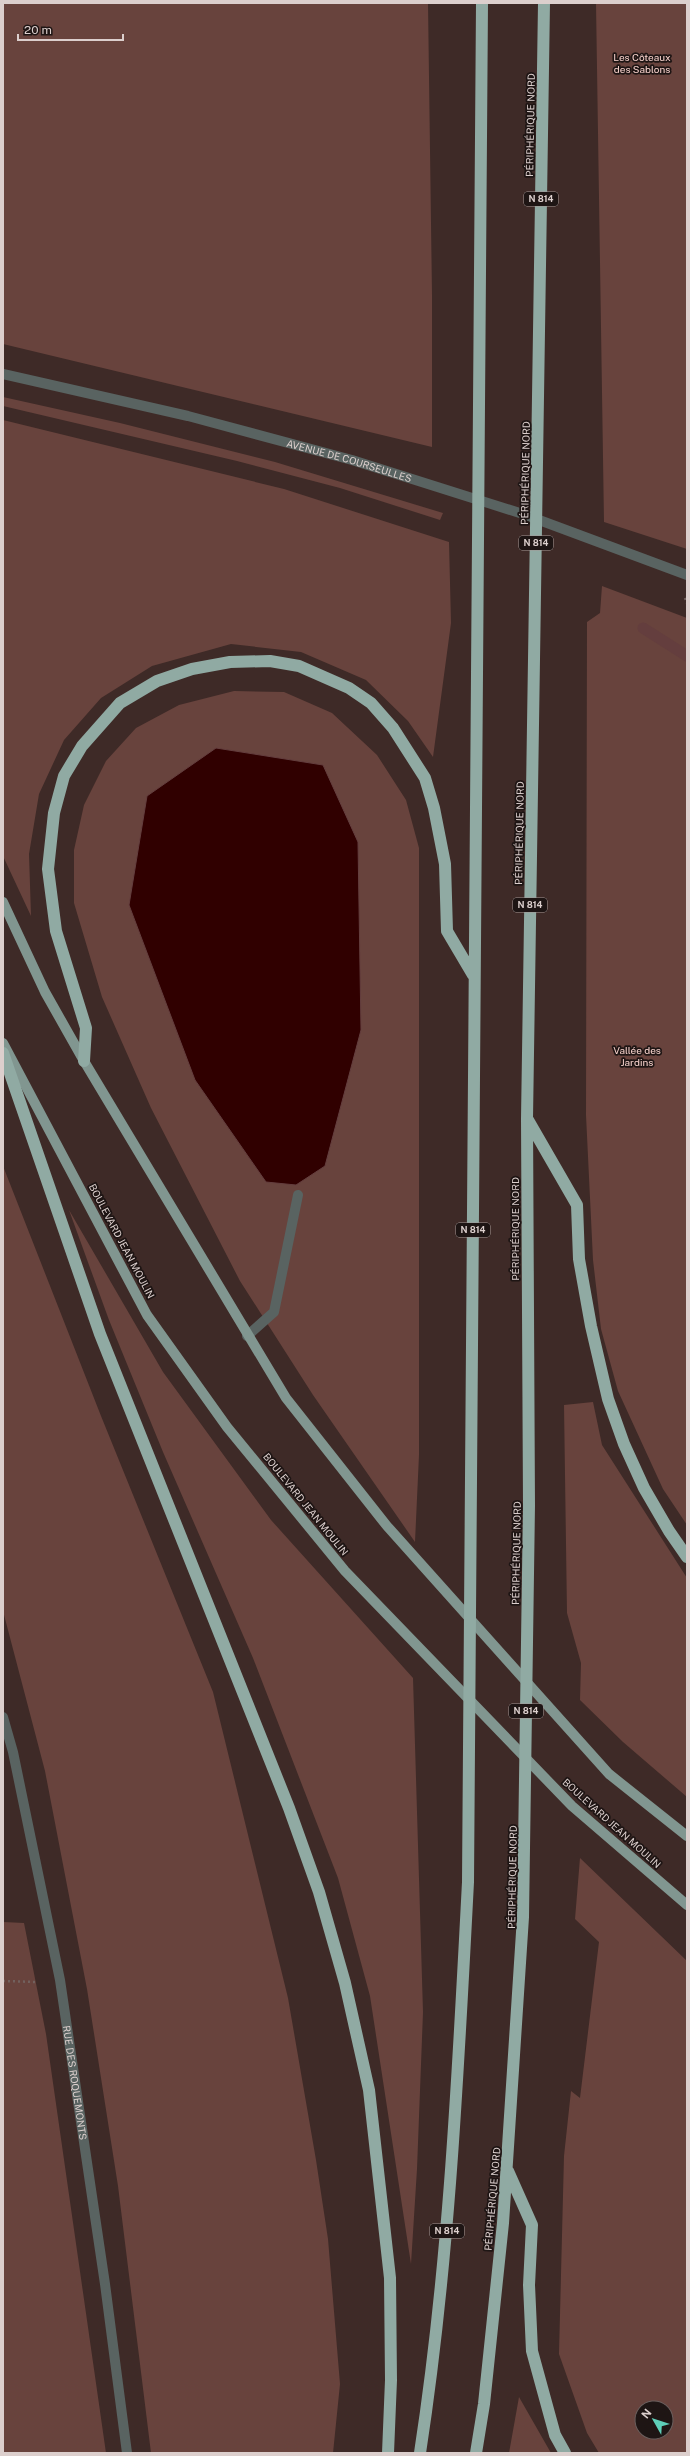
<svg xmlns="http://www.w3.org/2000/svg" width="690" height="2456" viewBox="0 0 690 2456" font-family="'Public Sans',sans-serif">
	<rect width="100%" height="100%" fill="#3e2a27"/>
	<!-- green -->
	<path fill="#68433d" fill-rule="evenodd" d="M 3,3 L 428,3 L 432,295 L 432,447 L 3,344 Z
		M 596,3 L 687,3 L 687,549 L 604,522 Z
		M 3,397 L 120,423 L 275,462 L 443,513 L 440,520 L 340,488 L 237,461 L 3,406 Z
		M 3,420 L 284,489 L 449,542 L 451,623 L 433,757 L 408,721 L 366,680 L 301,652 L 231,644 L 152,666 L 101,698 L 64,740 L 39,794 L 29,854 L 31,916 L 3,856 Z
		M 602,586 L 687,618 L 687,1525 L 663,1489 L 618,1391 L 601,1329 L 593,1260 L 586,1115 L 587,622 L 600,613 Z
		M 234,691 L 284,692 L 332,713 L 377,755 L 406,800 L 419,848 L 419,1455 L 415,1542 L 313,1395 L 240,1281 L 151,1108 L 102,997 L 74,903 L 74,850 L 84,805 L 106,761 L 136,728 L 179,705 Z
		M 3,1166 L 101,1416 L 213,1692 L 288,1998 L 316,2160 L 328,2239 L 340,2384 L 333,2453 L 151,2453 L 118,2186 L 87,1989 L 45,1771 L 3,1611 Z
		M 69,1210 L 163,1372 L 271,1520 L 413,1678 L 423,2012 L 417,2169 L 411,2264 L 370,1996 L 338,1878 L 253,1658 L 163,1452 L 109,1320 Z
		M 593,1402 L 602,1445 L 687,1578 L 687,1797 L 623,1742 L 580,1700 L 581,1663 L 567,1613 L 564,1405 Z
		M 580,1858 L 687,1961 L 687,2453 L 599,2453 L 587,2433 L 559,2354 L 564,2156 L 571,2091 L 580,2098 L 599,1942 L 575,1919 ZM 642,2408 L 666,2408 L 666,2432 L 642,2432 Z
		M 3,1922 L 24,1923 L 46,2034 L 106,2453 L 3,2453 Z
		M 519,2397 L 551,2453 L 509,2453 Z"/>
	<!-- water -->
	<path fill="#300000" stroke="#643e3e" d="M 216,748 L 323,765 L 358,842 L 361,1030 L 325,1166 L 296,1185 L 266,1182 L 195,1080 L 129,905 L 147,796 Z"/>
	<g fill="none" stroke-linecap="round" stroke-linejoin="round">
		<!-- stream -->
		<path stroke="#643e3e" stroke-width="11" d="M 643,628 L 687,656"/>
		<!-- path -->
		<path stroke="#72615e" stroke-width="2.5" stroke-dasharray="2 3" stroke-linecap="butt" d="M 685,598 L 687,603
			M 3,1981 L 36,1982"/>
		<!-- minor -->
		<g stroke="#596361" stroke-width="10">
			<path id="s1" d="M 3,374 L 188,416 L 352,460 L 523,514 L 687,575"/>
			<path d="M 247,1336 L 274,1312 L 298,1195"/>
			<path id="s2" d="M 3,1717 L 13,1752 L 60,1980 L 105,2284 L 127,2453"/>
		</g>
		<!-- major -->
		<path stroke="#819690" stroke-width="10" d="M 3,902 L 45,992 L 84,1061 L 286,1398 L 387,1526 L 609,1774 L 687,1836
			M 3,1043 L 147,1315 L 227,1427 L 345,1571 L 572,1806 L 687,1905"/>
		<!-- highway -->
		<path stroke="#90aaa3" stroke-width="12" d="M 3,1053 L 100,1334 L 289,1808 L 319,1892 L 345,1983 L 369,2090 L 390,2278 L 391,2380 L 388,2453
			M 84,1061 L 86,1028 L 56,931 L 48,869 L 54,813 L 64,776 L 82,746 L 120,703 L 157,681 L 192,669 L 230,662 L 270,661 L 299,666 L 349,688 L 371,703 L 393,728 L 425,778 L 434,808 L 445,864 L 447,931 L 473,975
			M 528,1120 L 577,1205 L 579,1259 L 591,1326 L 608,1399 L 624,1444 L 644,1488 L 669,1531 L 687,1557
			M 508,2171 L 532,2225 L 529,2285 L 532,2351 L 555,2435 L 565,2453
			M 420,2453 C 449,2264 458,2073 468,1882 L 482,3
			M 476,2453 L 484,2404 L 503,2223 L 523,1917 L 529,1505 L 527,1119 L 544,3"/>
	</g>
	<g text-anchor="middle" stroke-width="3.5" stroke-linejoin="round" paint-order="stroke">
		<!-- shield labels -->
		<g fill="#1e1514" stroke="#a39796" stroke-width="1">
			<rect x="524" y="192" width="34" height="14" rx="3"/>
			<rect x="519" y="536" width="34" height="14" rx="3"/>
			<rect x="513" y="898" width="34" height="14" rx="3"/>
			<rect x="456" y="1223" width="34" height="14" rx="3"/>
			<rect x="509" y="1704" width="34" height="14" rx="3"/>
			<rect x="430" y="2224" width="34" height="14" rx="3"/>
		</g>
		<g font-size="9" font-weight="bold" fill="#dccfcd">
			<text x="541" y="202">N 814</text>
			<text x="536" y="546">N 814</text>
			<text x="530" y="908">N 814</text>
			<text x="473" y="1233">N 814</text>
			<text x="526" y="1714">N 814</text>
			<text x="447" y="2234">N 814</text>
		</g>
		<!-- park labels -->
		<g font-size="10" fill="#fbd5cf" stroke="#1e1514">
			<text x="642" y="61">Les Côteaux<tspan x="642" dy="12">des Sablons</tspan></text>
			<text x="637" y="1054">Vallée des<tspan x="637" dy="12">Jardins</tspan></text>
		</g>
		<!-- street labels -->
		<g font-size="10" fill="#dccfcd" stroke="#1e1514">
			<text transform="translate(530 125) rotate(-89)" y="4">PÉRIPHÉRIQUE NORD</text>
			<text dy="4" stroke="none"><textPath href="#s1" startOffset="357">AVENUE DE COURSEULLES</textPath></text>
			<text transform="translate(525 473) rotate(-89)" y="4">PÉRIPHÉRIQUE NORD</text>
			<text transform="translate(519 833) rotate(-89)" y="4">PÉRIPHÉRIQUE NORD</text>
			<text transform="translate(515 1229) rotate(-90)" y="4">PÉRIPHÉRIQUE NORD</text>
			<text transform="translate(122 1241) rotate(62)" y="4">BOULEVARD JEAN MOULIN</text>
			<text transform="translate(306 1504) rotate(51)" y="4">BOULEVARD JEAN MOULIN</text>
			<text transform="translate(516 1553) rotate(-89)" y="4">PÉRIPHÉRIQUE NORD</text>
			<text transform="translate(612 1823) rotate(42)" y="4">BOULEVARD JEAN MOULIN</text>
			<text transform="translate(512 1877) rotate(-89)" y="4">PÉRIPHÉRIQUE NORD</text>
			<text dy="4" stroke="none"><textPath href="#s2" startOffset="373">RUE DES ROQUEMONTS</textPath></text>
			<text transform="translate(492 2199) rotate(-85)" y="4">PÉRIPHÉRIQUE NORD</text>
		</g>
	</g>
	<!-- border -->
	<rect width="690" height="2456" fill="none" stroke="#dccfcd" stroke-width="8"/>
	<!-- north arrow -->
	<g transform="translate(654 2420) rotate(309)"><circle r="19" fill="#1e1514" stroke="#6a5f5e"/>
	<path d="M0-3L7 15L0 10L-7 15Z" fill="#5eceb8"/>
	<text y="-6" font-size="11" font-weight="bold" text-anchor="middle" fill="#dccfcd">N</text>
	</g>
	<!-- scale -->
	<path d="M18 34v6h105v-6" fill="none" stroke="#dccfcd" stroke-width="2"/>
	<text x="24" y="34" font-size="12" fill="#dccfcd" stroke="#1e1514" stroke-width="3" paint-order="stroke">20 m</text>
</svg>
